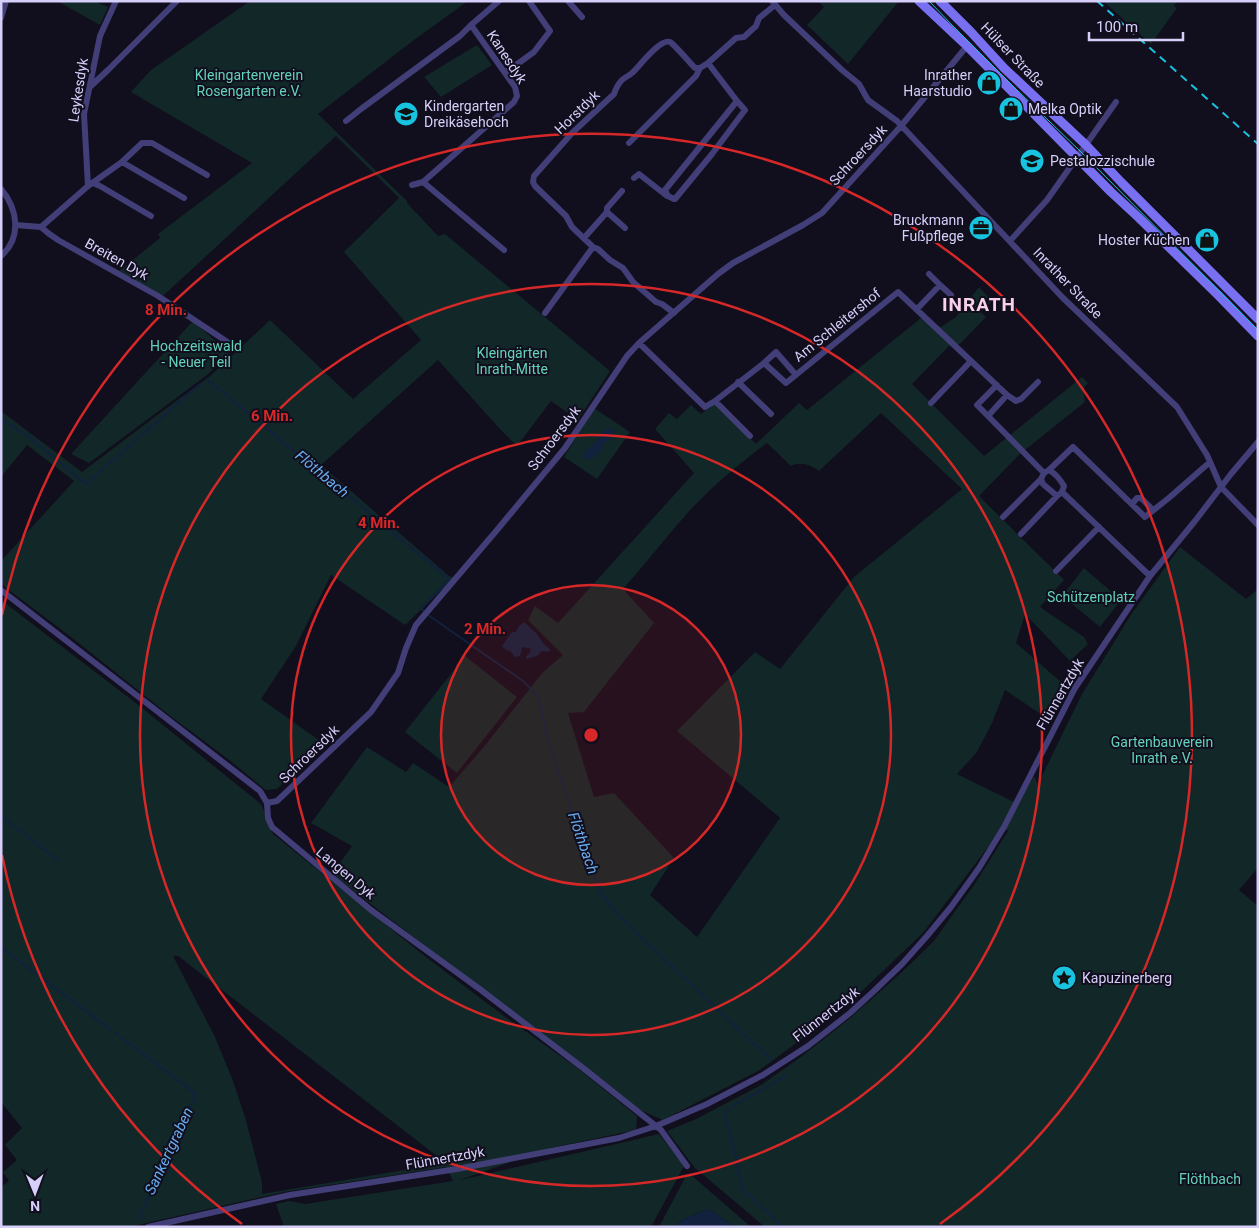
<svg xmlns="http://www.w3.org/2000/svg" width="1259" height="1228" viewBox="0 0 1259 1228" font-family="Roboto,sans-serif">
	<rect width="100%" height="100%" fill="#110e1d"/>
	<!-- green -->
	<path fill="#122727" fill-rule="evenodd" d="M 57,1 L 94,1 L 108,7 L 100,25 Z
		M 250,1 L 468,1 L 410,43 L 318,114 L 407,201 L 407,203 L 438,236 L 445,234 L 610,371 L 578,420 L 551,401 L 517,446 L 499,428 L 438,360 L 321,465 L 449,576 L 454,578 L 405,625 L 331,575 L 296,646 L 261,699 L 323,743 L 277,789 L 266,790 L 228,759 L 169,715 L 71,637 L 1,584 L 1,561 L 74,481 L 27,445 L 1,477 L 1,411 L 82,472 L 164,410 L 209,377 L 270,320 L 353,399 L 421,340 L 344,252 L 399,198 L 336,136 L 163,296 L 119,271 L 160,238 L 158,234 L 252,163 L 131,92 L 151,70 Z
		M 818,1 L 899,1 L 848,64 L 807,25 L 824,7 Z
		M 1103,1 L 1177,1 L 1174,6 L 1177,8 L 1151,44 Z
		M 477,45 L 492,65 L 441,97 L 424,77 Z
		M 979,287 L 992,301 L 981,312 L 986,317 L 960,344 L 949,346 L 912,384 L 984,456 L 1082,377 L 1088,383 L 1083,389 L 1085,402 L 1020,454 L 979,496 L 1064,580 L 1040,607 L 1084,637 L 1088,644 L 1070,661 L 1025,614 L 1016,643 L 1068,688 L 1051,721 L 1005,690 L 992,723 L 977,752 L 957,774 L 1016,803 L 1004,826 L 923,933 L 845,1007 L 760,1070 L 663,1120 L 640,1110 L 583,1068 L 332,874 L 352,846 L 311,823 L 367,747 L 406,772 L 413,763 L 449,787 L 483,748 L 543,672 L 563,655 L 528,620 L 535,606 L 558,623 L 694,473 L 655,429 L 669,413 L 677,419 L 691,405 L 701,414 L 715,403 L 756,444 L 799,403 L 807,410 L 921,318 L 941,327 L 956,317 ZM 881,413 L 962,489 L 854,577 L 780,669 L 755,652 L 677,731 L 780,818 L 697,937 L 650,895 L 674,858 L 614,793 L 594,797 L 568,713 L 584,712 L 654,623 L 623,589 C 646,563 668,535 691,509 C 714,485 740,463 767,443 L 791,466 C 801,461 811,465 819,471 Z
		M 193,321 L 229,353 L 226,358 L 207,375 L 89,463 L 71,454 Z
		M 594,408 L 630,432 L 597,479 L 564,457 Z
		M 1180,547 L 1246,599 L 1258,589 L 1258,868 L 1239,890 L 1258,906 L 1258,1227 L 765,1227 L 695,1168 L 667,1131 L 696,1119 L 761,1085 L 802,1056 L 849,1019 L 903,971 L 933,942 L 974,885 L 1008,831 L 1004,827 L 1034,776 L 1038,784 L 1082,694 L 1132,613 Z
		M 1084,568 L 1121,600 L 1100,627 L 1062,596 Z
		M 1,600 L 132,700 L 261,804 L 273,834 L 426,957 L 504,1016 L 576,1067 L 637,1116 L 636,1130 L 550,1148 L 460,1180 L 659,1134 L 684,1166 L 651,1227 L 284,1227 L 276,1204 L 289,1201 L 305,1204 L 453,1181 L 446,1167 L 284,1192 L 129,1227 L 1,1227 L 1,1187 L 9,1181 L 3,1172 L 17,1160 L 5,1145 L 22,1128 L 1,1102 ZM 173,956 L 178,956 L 446,1163 L 262,1194 L 262,1182 L 245,1117 L 233,1081 L 215,1037 Z
		M 465,656 L 517,697 L 457,773 L 405,732 Z
		M 687,1174 L 689,1176 L 691,1175 L 751,1227 L 735,1227 L 708,1209 L 684,1219 L 674,1227 L 659,1227 Z"/>
	<!-- water -->
	<path fill="#11213e" d="M 609,428 L 614,430 L 614,433 L 611,439 L 603,443 C 602,451 596,456 589,460 L 585,459 L 583,453 L 592,445 L 598,441 L 601,433 Z
		M 524,622 L 537,634 L 543,643 L 549,648 L 550,650 L 549,652 L 542,651 L 537,656 L 526,659 L 526,656 C 529,654 530,653 531,649 L 524,647 L 522,648 L 520,656 L 515,657 L 510,651 L 506,650 L 502,646 L 512,632 L 516,632 L 519,626 Z
		M 708,1209 L 735,1227 L 674,1227 L 684,1219 Z"/>
	<g fill="none" stroke-linecap="round" stroke-linejoin="round">
		<!-- stream -->
		<path stroke="#11213e" stroke-width="2" d="M 207,379 L 449,579 L 421,609 L 424,611
			M 1,419 L 29,437 L 86,484 L 200,384
			M 428,615 L 523,681 L 538,696 L 551,751 L 601,894 L 622,919 L 771,1060
			M 1,816 L 59,861
			M 1,947 L 112,1031
			M 115,1033 L 196,1094 L 142,1210 L 141,1219
			M 784,1227 L 742,1189 L 736,1157 L 725,1117 L 726,1111 L 730,1108 L 784,1077 L 785,1074"/>
		<!-- street -->
		<path stroke="#423e78" stroke-width="6" d="M 568,1 L 582,17
			M 772,1 L 784,15 L 842,70 L 859,84 L 868,100 L 897,121 L 1062,297 L 1177,407 L 1207,455 L 1221,487 L 1258,525
			M 1,18 L 6,1
			M 708,63 L 737,101 L 665,190 L 668,196 L 674,199 L 675,199 L 712,154 L 745,110 L 737,101
			M 505,73 L 534,52 L 550,31 L 529,1
			M 91,86 L 109,69 L 177,1
			M 346,121 L 361,109 L 460,36 L 471,25 L 499,1
			M 629,143 L 696,76 L 700,68
			M 122,162 L 184,198
			M 634,178 L 639,174 L 667,196
			M 423,182 L 504,250
			M 93,183 L 100,186 L 151,216
			M 412,185 L 423,182 L 514,102 L 517,96 L 515,87 L 471,25
			M 88,186 L 84,114 L 100,36 L 116,1
			M 1,189 C 18,209 22,238 1,256
			M 607,212 L 607,208 L 622,191
			M 16,225 L 41,227 L 48,233 L 58,240 L 158,296 L 235,347
			M 41,227 L 88,186 L 122,162 L 142,143 L 152,143 L 207,175
			M 584,238 L 607,212 L 625,228
			M 1010,241 L 1047,200 L 1116,102
			M 929,274 L 940,285
			M 917,309 L 940,285 L 951,295
			M 545,313 L 593,247
			M 674,313 L 662,304 L 656,302 L 633,282 L 623,268 L 610,260 L 598,249 L 593,247 L 572,227 L 566,216 L 535,186 L 533,182 L 534,176 L 572,133 L 614,94 C 616,88 618,84 622,80 C 625,77 629,76 632,73 C 639,67 660,38 670,42 C 674,44 690,63 695,68 L 700,68 L 708,63 L 736,38 L 744,37 L 756,26 L 759,18 L 775,5
			M 639,343 L 705,407 L 715,401 L 764,363
			M 796,375 L 776,352 L 764,363 L 786,383 L 898,292 L 1007,395
			M 738,382 L 771,414
			M 1038,382 L 1021,399 L 1016,401 L 1007,395 L 988,416 L 1044,473
			M 715,401 L 750,436
			M 931,403 L 971,361
			M 988,416 L 977,405 L 997,385
			M 1049,470 L 1073,447 L 1145,517 L 1170,497 L 1210,462
			M 1062,492 L 1057,496 L 1043,484 L 1041,479 L 1044,473 L 1049,470 C 1056,474 1060,479 1064,486 L 1062,492 L 1150,576
			M 1132,504 L 1137,498 L 1141,498 L 1153,510
			M 1003,517 L 1041,479
			M 1021,534 L 1057,496
			M 1056,571 L 1099,527
			M 1,590 L 260,791 L 267,803 L 268,818 L 272,827 L 371,910 L 481,990 L 583,1068 L 661,1130 L 687,1166
			M 267,803 L 277,801 L 371,712 L 398,673 L 406,648 L 416,625 L 497,530 L 565,448 L 627,356 L 639,343 L 718,274 L 733,263 L 803,225 L 822,213 L 901,126 L 967,46
			M 148,1227 L 290,1195 L 457,1169 L 619,1138 L 656,1126 L 707,1104 L 763,1075 L 808,1046 L 850,1013 L 874,991 L 902,964 L 927,936 L 951,907 L 979,868 L 1004,827 L 1075,688 L 1150,576 L 1195,521 L 1231,474 L 1258,442"/>
		<!-- secondary -->
		<path stroke="#7870f0" stroke-width="9" d="M 919,1 L 967,46 L 1111,192 L 1138,217 L 1218,295 L 1258,336
			M 940,1 L 971,32 L 1004,68 L 1086,145 L 1122,183 L 1258,319"/>
		<!-- tram -->
		<path stroke="#17c3df" stroke-width="1" d="M 929,1 L 953,26 L 1017,90 L 1081,152 L 1258,330"/>
		<!-- rail -->
		<path stroke="#17c3df" stroke-width="2" stroke-dasharray="8 6" stroke-linecap="butt" d="M 1097,1 L 1258,144"/>
	</g>
	<!-- distance rings -->
	<circle cx="591" cy="735" r="150" fill="#d62828" fill-opacity=".12"/>
	<g fill="none" stroke="#d62828" stroke-width="2.5">
		<circle cx="591" cy="735" r="150"/>
		<circle cx="591" cy="735" r="300"/>
		<circle cx="591" cy="735" r="451"/>
		<path d="M242 1224A601 601 0 0 1 2 855M2 615A601 601 0 1 1 940 1224"/>
	</g>
	<!-- icons -->
	<defs>
		<symbol id="shop-disc" viewBox="-11 -11 22 22"><circle r="9.5" fill="#17c3df" stroke="#110e1d"/><path d="M-5-2.5h2.3a2.7 3.5 0 0 1 5.4 0H5L5.5 6h-11ZM-1.5-2.5h3a1.5 2.3 0 0 0-3 0Z" fill="#111"/></symbol>
		<symbol id="school-disc" viewBox="-11 -11 22 22"><circle r="9.5" fill="#17c3df" stroke="#110e1d"/><path d="M0-5L7-2L0 1L-7-2ZM-4 1L0 2.5L4 1V4Q0 6-4 4Z" fill="#111"/></symbol>
		<symbol id="office-disc" viewBox="-11 -11 22 22"><circle r="9.5" fill="#17c3df" stroke="#110e1d"/><path d="M-6-3h4V-5.5h4V-3h4V5H-6ZM-1-4.5V-3h2v-1.5ZM-6 0V1H6V0Z" fill="#111"/></symbol>
		<symbol id="sight-disc" viewBox="-11 -11 22 22"><circle r="9.5" fill="#17c3df" stroke="#110e1d"/><path d="M0-6L1.8-2.2L6-1.7L2.9 1.2L3.7 5.4L0 3.3L-3.7 5.4L-2.9 1.2L-6-1.7L-1.8-2.2Z" fill="#111"/></symbol>
	</defs>
	<g fill-rule="evenodd">
		<use href="#shop-disc" x="975" y="69" width="28" height="28"/>
		<use href="#shop-disc" x="997" y="95" width="28" height="28"/>
		<use href="#school-disc" x="392" y="100" width="28" height="28"/>
		<use href="#school-disc" x="1018" y="147" width="28" height="28"/>
		<use href="#office-disc" x="967" y="214" width="28" height="28"/>
		<use href="#shop-disc" x="1193" y="226" width="28" height="28"/>
		<use href="#sight-disc" x="1050" y="964" width="28" height="28"/>
	</g>
	<g text-anchor="middle" stroke-width="4" stroke-linejoin="round" paint-order="stroke">
		<!-- street labels -->
		<g font-size="14" fill="#d6cffa" stroke="#110e1d">
			<text transform="translate(1013 55) rotate(46)" y="5">Hülser Straße</text>
			<text transform="translate(507 57) rotate(57)" y="5">Kanesdyk</text>
			<text transform="translate(78 90) rotate(-81)" y="5">Leykesdyk</text>
			<text transform="translate(577 112) rotate(-44)" y="5">Horstdyk</text>
			<text transform="translate(858 155) rotate(-47)" y="5">Schroersdyk</text>
			<text transform="translate(117 259) rotate(29)" y="5">Breiten Dyk</text>
			<text transform="translate(1068 283) rotate(46)" y="5">Inrather Straße</text>
			<text transform="translate(837 325) rotate(-39)" y="5">Am Schleitershof</text>
			<text transform="translate(554 438) rotate(-53)" y="5">Schroersdyk</text>
			<text transform="translate(1060 694) rotate(-60)" y="5">Flünnertzdyk</text>
			<text transform="translate(309 754) rotate(-44)" y="5">Schroersdyk</text>
			<text transform="translate(346 873) rotate(40)" y="5">Langen Dyk</text>
			<text transform="translate(826 1014) rotate(-38)" y="5">Flünnertzdyk</text>
			<text transform="translate(445 1158) rotate(-10)" y="5">Flünnertzdyk</text>
		</g>
		<!-- park labels -->
		<g font-size="14" fill="#63d2ba" stroke="#110e1d">
			<text x="249" y="80">Kleingartenverein<tspan x="249" dy="16">Rosengarten e.V.</tspan></text>
			<text x="196" y="351">Hochzeitswald<tspan x="196" dy="16">- Neuer Teil</tspan></text>
			<text x="512" y="358">Kleingärten<tspan x="512" dy="16">Inrath-Mitte</tspan></text>
			<text x="1091" y="602">Schützenplatz</text>
			<text x="1162" y="747">Gartenbauverein<tspan x="1162" dy="16">Inrath e.V.</tspan></text>
			<text x="1210" y="1184">Flöthbach</text>
		</g>
		<!-- poi labels -->
		<g font-size="14" fill="#d6cffa" stroke="#110e1d" text-anchor="start">
			<text x="972" y="80" text-anchor="end">Inrather<tspan x="972" dy="16">Haarstudio</tspan></text>
			<text x="424" y="111">Kindergarten<tspan x="424" dy="16">Dreikäsehoch</tspan></text>
			<text x="1028" y="114">Melka Optik</text>
			<text x="1050" y="166">Pestalozzischule</text>
			<text x="964" y="225" text-anchor="end">Bruckmann<tspan x="964" dy="16">Fußpflege</tspan></text>
			<text x="1190" y="245" text-anchor="end">Hoster Küchen</text>
			<text x="1082" y="983">Kapuzinerberg</text>
		</g>
		<!-- water labels -->
		<g font-size="15" font-style="italic" fill="#68acf0" stroke="#110e1d">
			<text transform="translate(322 474) rotate(40)" y="5">Flöthbach</text>
			<text transform="translate(583 843) rotate(71)" y="5">Flöthbach</text>
			<text transform="translate(169 1151) rotate(-65)" y="5">Sankertgraben</text>
		</g>
		<!-- district labels -->
		<g font-size="19" font-weight="bold" letter-spacing="1" fill="#fad1ea" stroke="#110e1d">
			<text x="979" y="311">INRATH</text>
		</g>
	</g>
	<circle cx="591" cy="735" r="8" fill="#d62828" stroke="#110e1d" stroke-width="2.5"/>
	<g font-size="15" text-anchor="middle" font-weight="bold" fill="#d62828" stroke="#110e1d" stroke-width="4" stroke-linejoin="round" paint-order="stroke">
		<text x="166" y="315">8 Min.</text>
		<text x="272" y="421">6 Min.</text>
		<text x="379" y="528">4 Min.</text>
		<text x="485" y="634">2 Min.</text>
	</g>
	<!-- border -->
	<rect width="1259" height="1228" fill="none" stroke="#d6cffa" stroke-width="5"/>
	<!-- north arrow -->
	<g transform="translate(35 1193) rotate(179)" stroke="#110e1d" stroke-width="4" paint-order="stroke">
	<path d="M0-4L9 19L0 12L-9 19Z" fill="#d6cffa"/>
	<text y="-8" font-size="14" font-weight="bold" text-anchor="middle" fill="#d6cffa">N</text>
	</g>
	<!-- scale -->
	<path d="M1089 32v8h94v-8" fill="none" stroke="#d6cffa" stroke-width="2.5"/>
	<text x="1096" y="32" font-size="15" fill="#d6cffa" stroke="#110e1d" stroke-width="4" paint-order="stroke">100 m</text>
</svg>
